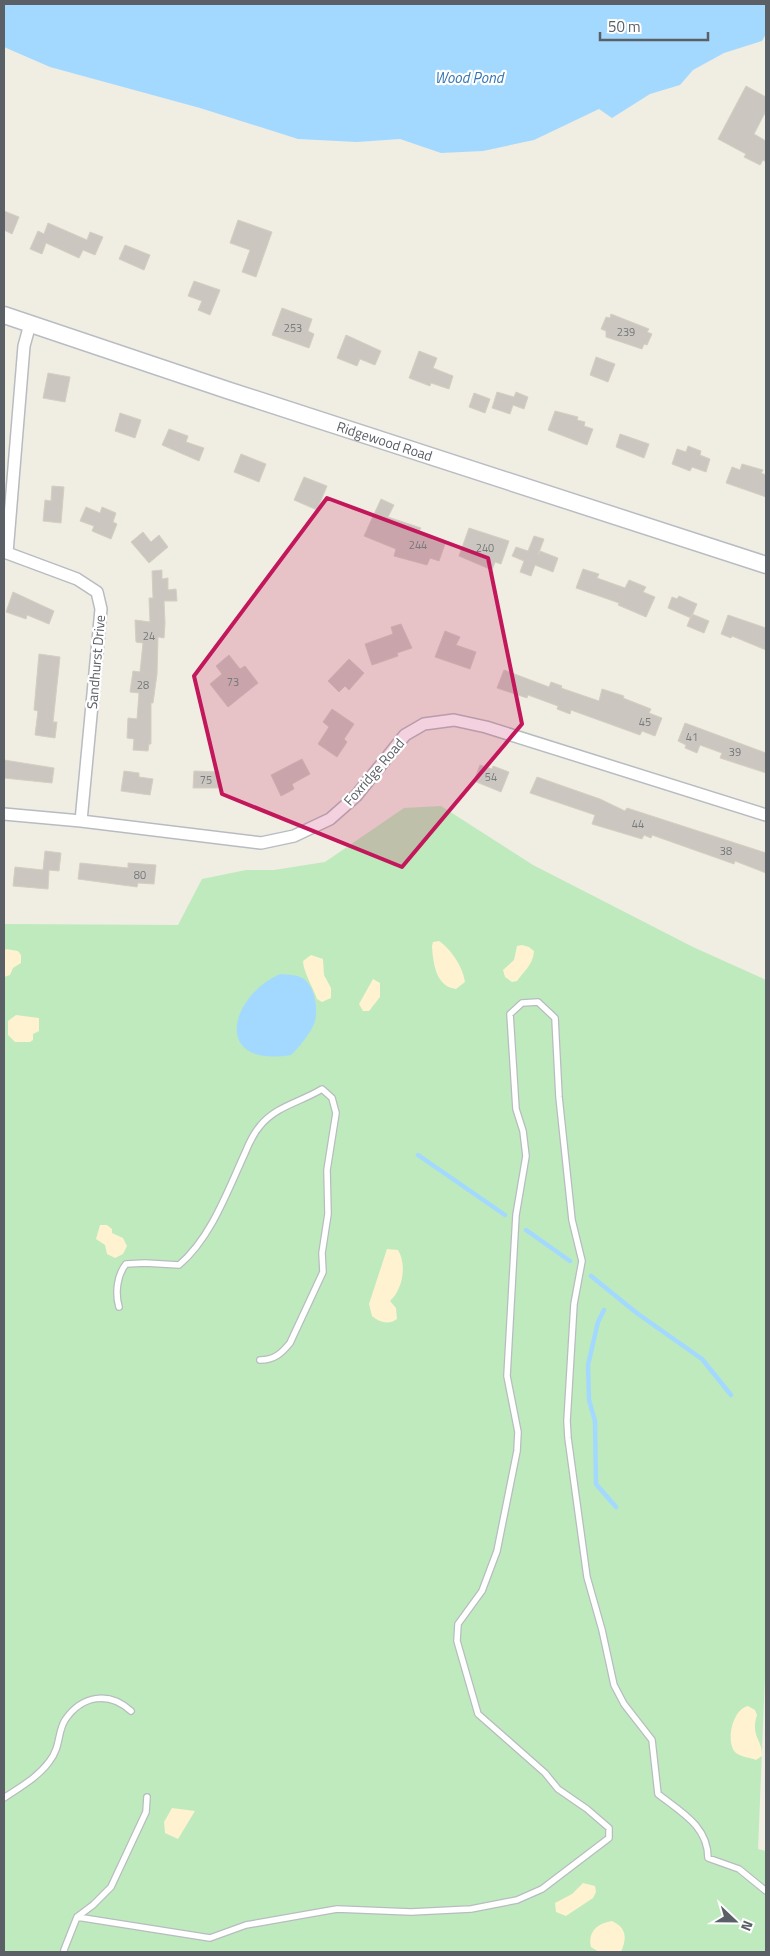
<svg xmlns="http://www.w3.org/2000/svg" width="770" height="1956" viewBox="0 0 770 1956" font-family="'Titillium Web',sans-serif">
	<rect width="100%" height="100%" fill="#f0ede3"/>
	<!-- green -->
	<path fill="#beeabd" d="M 441,806 L 533,865 L 693,947 L 766,980 L 766,1651 L 758,1849 L 766,1851 L 766,1952 L 4,1952 L 4,924 L 178,925 L 202,879 L 246,870 L 274,870 L 325,862 L 404,808 Z"/>
	<!-- sand -->
	<path fill="#fef2d0" d="M 439,941 C 451,949 463,967 465,982 L 456,989 C 436,987 433,963 432,946 L 433,942 Z
		M 522,945 L 529,947 L 534,951 C 533,965 524,971 517,981 L 512,982 L 505,977 L 503,970 L 514,960 L 517,946 Z
		M 6,949 L 18,951 L 21,955 L 21,963 L 13,968 L 10,975 L 4,977 L 4,951 Z
		M 311,955 L 323,959 L 324,975 L 331,988 L 331,998 L 322,1002 L 317,999 C 313,988 303,971 303,961 Z
		M 373,979 L 380,983 L 380,997 L 369,1011 L 363,1011 L 359,1004 Z
		M 16,1015 L 39,1018 L 39,1031 L 33,1034 L 33,1040 L 30,1042 L 15,1042 L 8,1035 L 8,1021 Z
		M 100,1225 L 107,1225 L 112,1229 L 112,1233 L 123,1238 L 127,1246 L 123,1254 L 115,1258 L 107,1254 L 105,1245 L 96,1239 Z
		M 387,1249 L 398,1250 C 407,1265 403,1289 390,1301 L 396,1308 L 397,1319 C 389,1325 380,1323 372,1316 L 369,1304 Z
		M 748,1706 L 755,1710 L 757,1715 C 750,1737 763,1740 762,1756 L 756,1760 C 749,1757 739,1757 734,1751 C 726,1739 733,1709 748,1706 Z
		M 172,1808 L 195,1811 L 178,1839 L 165,1833 L 164,1822 Z
		M 583,1883 L 595,1886 L 596,1892 L 593,1898 L 566,1916 L 556,1912 L 555,1903 L 572,1894 Z
		M 612,1921 C 627,1928 627,1938 621,1952 L 599,1952 L 591,1947 C 587,1932 598,1923 612,1921 Z"/>
	<!-- water -->
	<path fill="#a4d9ff" d="M 4,4 L 766,4 L 766,34 L 762,41 L 724,53 L 693,70 L 680,85 L 650,94 L 612,118 L 599,109 L 534,140 L 483,151 L 441,153 L 400,139 L 357,142 L 298,139 L 200,108 L 50,67 L 4,47 Z
		M 280,974 C 288,975 297,974 304,979 C 315,987 319,1011 314,1024 C 311,1032 298,1049 291,1055 C 211,1068 230,996 280,974 Z"/>
	<g fill="none" stroke-linecap="round" stroke-linejoin="round">
		<!-- stream -->
		<path stroke="#a4d9ff" stroke-width="4.5" d="M 418,1155 L 505,1215
			M 526,1230 L 570,1261
			M 591,1276 L 638,1314 L 702,1359 L 731,1395
			M 604,1310 L 598,1322 L 588,1365 L 589,1400 L 595,1421 L 596,1484 L 616,1507"/>
	</g>
	<!-- building -->
	<path fill="#cbc7c0" stroke="#d5cec1" d="M 746,86 L 766,97 L 766,111 L 754,134 L 766,141 L 766,162 L 763,160 L 760,165 L 744,157 L 746,154 L 718,139 Z
		M 4,211 L 19,217 L 12,234 L 4,230 Z
		M 238,220 L 272,232 L 256,277 L 242,272 L 250,250 L 230,243 Z
		M 48,223 L 87,240 L 90,232 L 103,237 L 95,255 L 83,250 L 79,258 L 46,243 L 42,254 L 30,249 L 38,231 L 44,234 Z
		M 125,245 L 150,255 L 144,270 L 119,259 Z
		M 194,281 L 220,290 L 210,315 L 198,310 L 202,301 L 188,296 Z
		M 282,308 L 312,319 L 308,331 L 314,334 L 309,348 L 272,335 Z
		M 611,314 L 649,329 L 647,332 L 652,334 L 647,345 L 644,344 L 642,349 L 606,337 L 606,331 L 601,329 L 606,317 L 610,318 Z
		M 346,335 L 381,351 L 375,365 L 360,359 L 357,366 L 337,358 Z
		M 419,351 L 437,358 L 433,368 L 453,376 L 449,389 L 431,383 L 430,386 L 409,378 Z
		M 596,357 L 615,364 L 608,382 L 590,375 Z
		M 48,373 L 70,377 L 65,402 L 43,398 Z
		M 497,392 L 514,397 L 516,392 L 528,397 L 524,409 L 513,405 L 510,414 L 492,408 Z
		M 474,393 L 490,399 L 485,413 L 469,407 Z
		M 555,411 L 578,417 L 577,420 L 585,422 L 584,426 L 593,429 L 587,445 L 548,430 Z
		M 120,413 L 141,420 L 135,438 L 115,431 Z
		M 169,429 L 188,436 L 186,442 L 204,448 L 199,461 L 162,445 Z
		M 620,434 L 649,444 L 644,458 L 616,447 Z
		M 688,446 L 701,451 L 700,455 L 710,459 L 706,472 L 692,467 L 690,471 L 672,464 L 677,449 L 686,452 Z
		M 241,454 L 266,464 L 259,482 L 234,472 Z
		M 742,464 L 763,470 L 761,473 L 766,475 L 766,497 L 726,483 L 732,467 L 740,470 Z
		M 304,477 L 327,486 L 317,510 L 294,500 Z
		M 52,486 L 64,487 L 61,523 L 43,521 L 45,500 L 51,501 Z
		M 381,499 L 394,505 L 388,517 L 421,528 L 419,531 L 433,536 L 432,540 L 445,544 L 439,561 L 430,558 L 427,565 L 394,556 L 396,549 L 364,536 Z
		M 86,507 L 100,513 L 102,507 L 116,513 L 113,522 L 117,524 L 111,539 L 92,531 L 94,526 L 80,521 Z
		M 469,528 L 509,541 L 501,564 L 495,562 L 492,570 L 459,556 Z
		M 143,532 L 151,542 L 159,535 L 168,547 L 149,563 L 131,542 Z
		M 534,536 L 544,539 L 538,555 L 540,551 L 558,558 L 553,572 L 535,565 L 531,576 L 520,572 L 524,561 L 512,556 L 516,547 L 528,551 Z
		M 583,569 L 599,574 L 597,578 L 625,588 L 629,580 L 646,587 L 643,592 L 655,597 L 646,617 L 618,605 L 619,603 L 576,588 Z
		M 162,570 L 162,579 L 168,578 L 168,590 L 176,589 L 177,601 L 164,601 L 165,623 L 164,638 L 158,637 L 157,674 L 153,703 L 151,703 L 151,744 L 149,744 L 148,751 L 133,750 L 134,739 L 127,738 L 128,718 L 137,719 L 139,693 L 130,692 L 133,671 L 140,672 L 143,643 L 136,642 L 135,620 L 150,622 L 149,598 L 153,598 L 152,571 Z
		M 13,592 L 54,611 L 49,624 L 27,615 L 26,619 L 6,612 Z
		M 679,596 L 697,604 L 691,618 L 668,608 L 672,597 L 677,599 Z
		M 692,614 L 709,621 L 704,633 L 687,626 Z
		M 728,615 L 766,628 L 766,650 L 732,636 L 731,638 L 721,634 Z
		M 401,624 L 412,648 L 397,653 L 398,656 L 372,665 L 365,644 L 393,634 L 391,627 Z
		M 445,631 L 460,637 L 456,645 L 476,652 L 470,669 L 435,657 Z
		M 39,654 L 60,657 L 53,722 L 57,722 L 55,738 L 35,735 L 38,711 L 34,710 Z
		M 229,655 L 240,669 L 245,666 L 258,683 L 228,707 L 210,684 L 222,674 L 216,666 Z
		M 349,659 L 364,673 L 349,690 L 345,686 L 339,692 L 328,681 Z
		M 504,670 L 549,687 L 551,682 L 562,686 L 561,688 L 599,701 L 602,689 L 624,696 L 623,698 L 651,709 L 649,713 L 662,718 L 655,736 L 642,731 L 640,735 L 571,710 L 570,714 L 557,709 L 558,706 L 528,695 L 527,698 L 497,688 Z
		M 332,709 L 354,724 L 344,739 L 347,742 L 337,757 L 318,744 L 329,727 L 323,722 Z
		M 685,723 L 766,753 L 766,773 L 720,758 L 722,753 L 700,745 L 697,753 L 685,748 L 686,745 L 678,741 Z
		M 302,759 L 310,774 L 292,784 L 294,789 L 281,796 L 271,775 Z
		M 4,760 L 54,768 L 52,783 L 4,778 Z
		M 480,765 L 492,769 L 493,766 L 509,772 L 501,792 L 474,781 Z
		M 124,771 L 139,773 L 139,777 L 153,779 L 150,795 L 121,791 Z
		M 194,771 L 219,772 L 218,788 L 193,788 Z
		M 537,777 L 600,799 L 625,811 L 627,808 L 766,853 L 766,873 L 735,861 L 734,864 L 652,835 L 651,838 L 644,835 L 642,839 L 592,824 L 595,815 L 530,793 Z
		M 45,851 L 61,853 L 59,871 L 49,870 L 48,889 L 13,886 L 15,867 L 43,870 Z
		M 80,863 L 128,868 L 128,863 L 156,865 L 154,884 L 138,883 L 137,887 L 78,879 Z"/>
	<g fill="none" stroke-linecap="round" stroke-linejoin="round">
		<defs>
			<path id="service" d="M 119,1307 C 115,1293 117,1275 126,1264 L 145,1263 L 179,1265 C 211,1238 228,1190 245,1153 C 249,1143 253,1134 260,1126 C 276,1106 301,1102 322,1089 L 332,1098 L 336,1113 L 327,1170 L 328,1214 L 322,1253 L 323,1272 L 290,1343 C 281,1354 274,1360 260,1360
				M 4,1798 C 20,1787 37,1778 49,1762 C 61,1747 57,1733 65,1720 C 82,1695 109,1691 131,1711
				M 77,1917 L 210,1938 L 246,1925 L 337,1909 L 411,1912 L 471,1909 L 517,1900 L 542,1889 L 609,1838 L 609,1828 L 587,1809 L 558,1789 L 545,1773 L 478,1714 L 457,1641 L 458,1624 L 482,1591 L 497,1551 L 517,1451 L 518,1432 L 507,1376 L 516,1215 L 526,1156 L 523,1131 L 516,1109 L 510,1014 L 522,1003 L 538,1002 L 555,1018 L 559,1097 L 572,1220 L 582,1261 L 574,1304 L 567,1421 L 568,1438 L 587,1577 L 602,1630 L 614,1685 L 624,1704 L 652,1740 L 658,1794 C 681,1812 708,1826 708,1858 L 739,1869 L 766,1891
				M 64,1950 L 77,1917 L 93,1905 L 111,1887 L 146,1812 L 147,1797"/>
			<path id="minor" d="M 30,324 L 24,346 L 7,553 L 77,579 L 97,592 L 101,609 L 81,821
				M 4,814 L 81,821 L 261,843 L 294,836 L 330,819 L 356,796 L 405,735 L 424,724 L 454,720 L 486,727 L 766,815"/>
			<g id="secondary">
				<path id="s1" d="M 4,315 L 227,390 L 766,565"/>
			</g>
		</defs>
		<!-- service casing -->
		<use href="#service" stroke="#b8bcc1" stroke-width="8"/>
		<!-- minor casing -->
		<use href="#minor" stroke="#b8bcc1" stroke-width="14"/>
		<!-- secondary casing -->
		<use href="#secondary" stroke="#b9bdc3" stroke-width="19"/>
		<!-- service -->
		<use href="#service" stroke="#fff" stroke-width="5.5"/>
		<!-- minor -->
		<use href="#minor" stroke="#fff" stroke-width="11"/>
		<!-- secondary -->
		<use href="#secondary" stroke="#fff" stroke-width="16"/>
	</g>
	<!-- marked area -->
	<path fill="#c2185b" fill-opacity="0.2" stroke="#c2185b" stroke-width="4" stroke-linejoin="round" d="M 327,498 L 488,558 L 522,724 L 402,867 L 222,794 L 194,676 Z"/>
	<g text-anchor="middle" stroke-width="4.5" stroke-linejoin="round" paint-order="stroke">
		<!-- number labels -->
		<g font-size="11" fill="#777a7c">
			<text x="293" y="332">253</text>
			<text x="626" y="336">239</text>
			<text x="418" y="549">244</text>
			<text x="485" y="552">240</text>
			<text x="149" y="640">24</text>
			<text x="233" y="686">73</text>
			<text x="143" y="689">28</text>
			<text x="645" y="726">45</text>
			<text x="692" y="741">41</text>
			<text x="735" y="756">39</text>
			<text x="491" y="781">54</text>
			<text x="206" y="784">75</text>
			<text x="638" y="828">44</text>
			<text x="726" y="855">38</text>
			<text x="140" y="879">80</text>
		</g>
		<!-- street labels -->
		<g font-size="14" fill="#5b6066" stroke="#fff">
			<text dy="5" stroke="none"><textPath href="#s1" startOffset="401">Ridgewood Road</textPath></text>
			<text transform="translate(96 662) rotate(-85)" y="5">Sandhurst Drive</text>
			<text transform="translate(374 772) rotate(-49)" y="5">Foxridge Road</text>
		</g>
		<!-- water labels -->
		<g font-size="15" font-style="italic" fill="#3374b3" stroke="#fff">
			<text x="469" y="83">Wood Pond</text>
		</g>
	</g>
	<!-- border -->
	<rect width="770" height="1956" fill="none" stroke="#5b6066" stroke-width="10"/>
	<!-- north arrow -->
	<g transform="translate(735 1921) rotate(112)" stroke="#ffffff" stroke-width="4" paint-order="stroke">
	<path d="M0-4L9 19L0 12L-9 19Z" fill="#5b6066"/>
	<text y="-8" font-size="14" font-weight="bold" text-anchor="middle" fill="#5b6066">N</text>
	</g>
	<!-- scale -->
	<path d="M600 32v8h108v-8" fill="none" stroke="#5b6066" stroke-width="2.5"/>
	<text x="608" y="32" font-size="15" fill="#5b6066" stroke="#ffffff" stroke-width="4" paint-order="stroke">50 m</text>
</svg>
